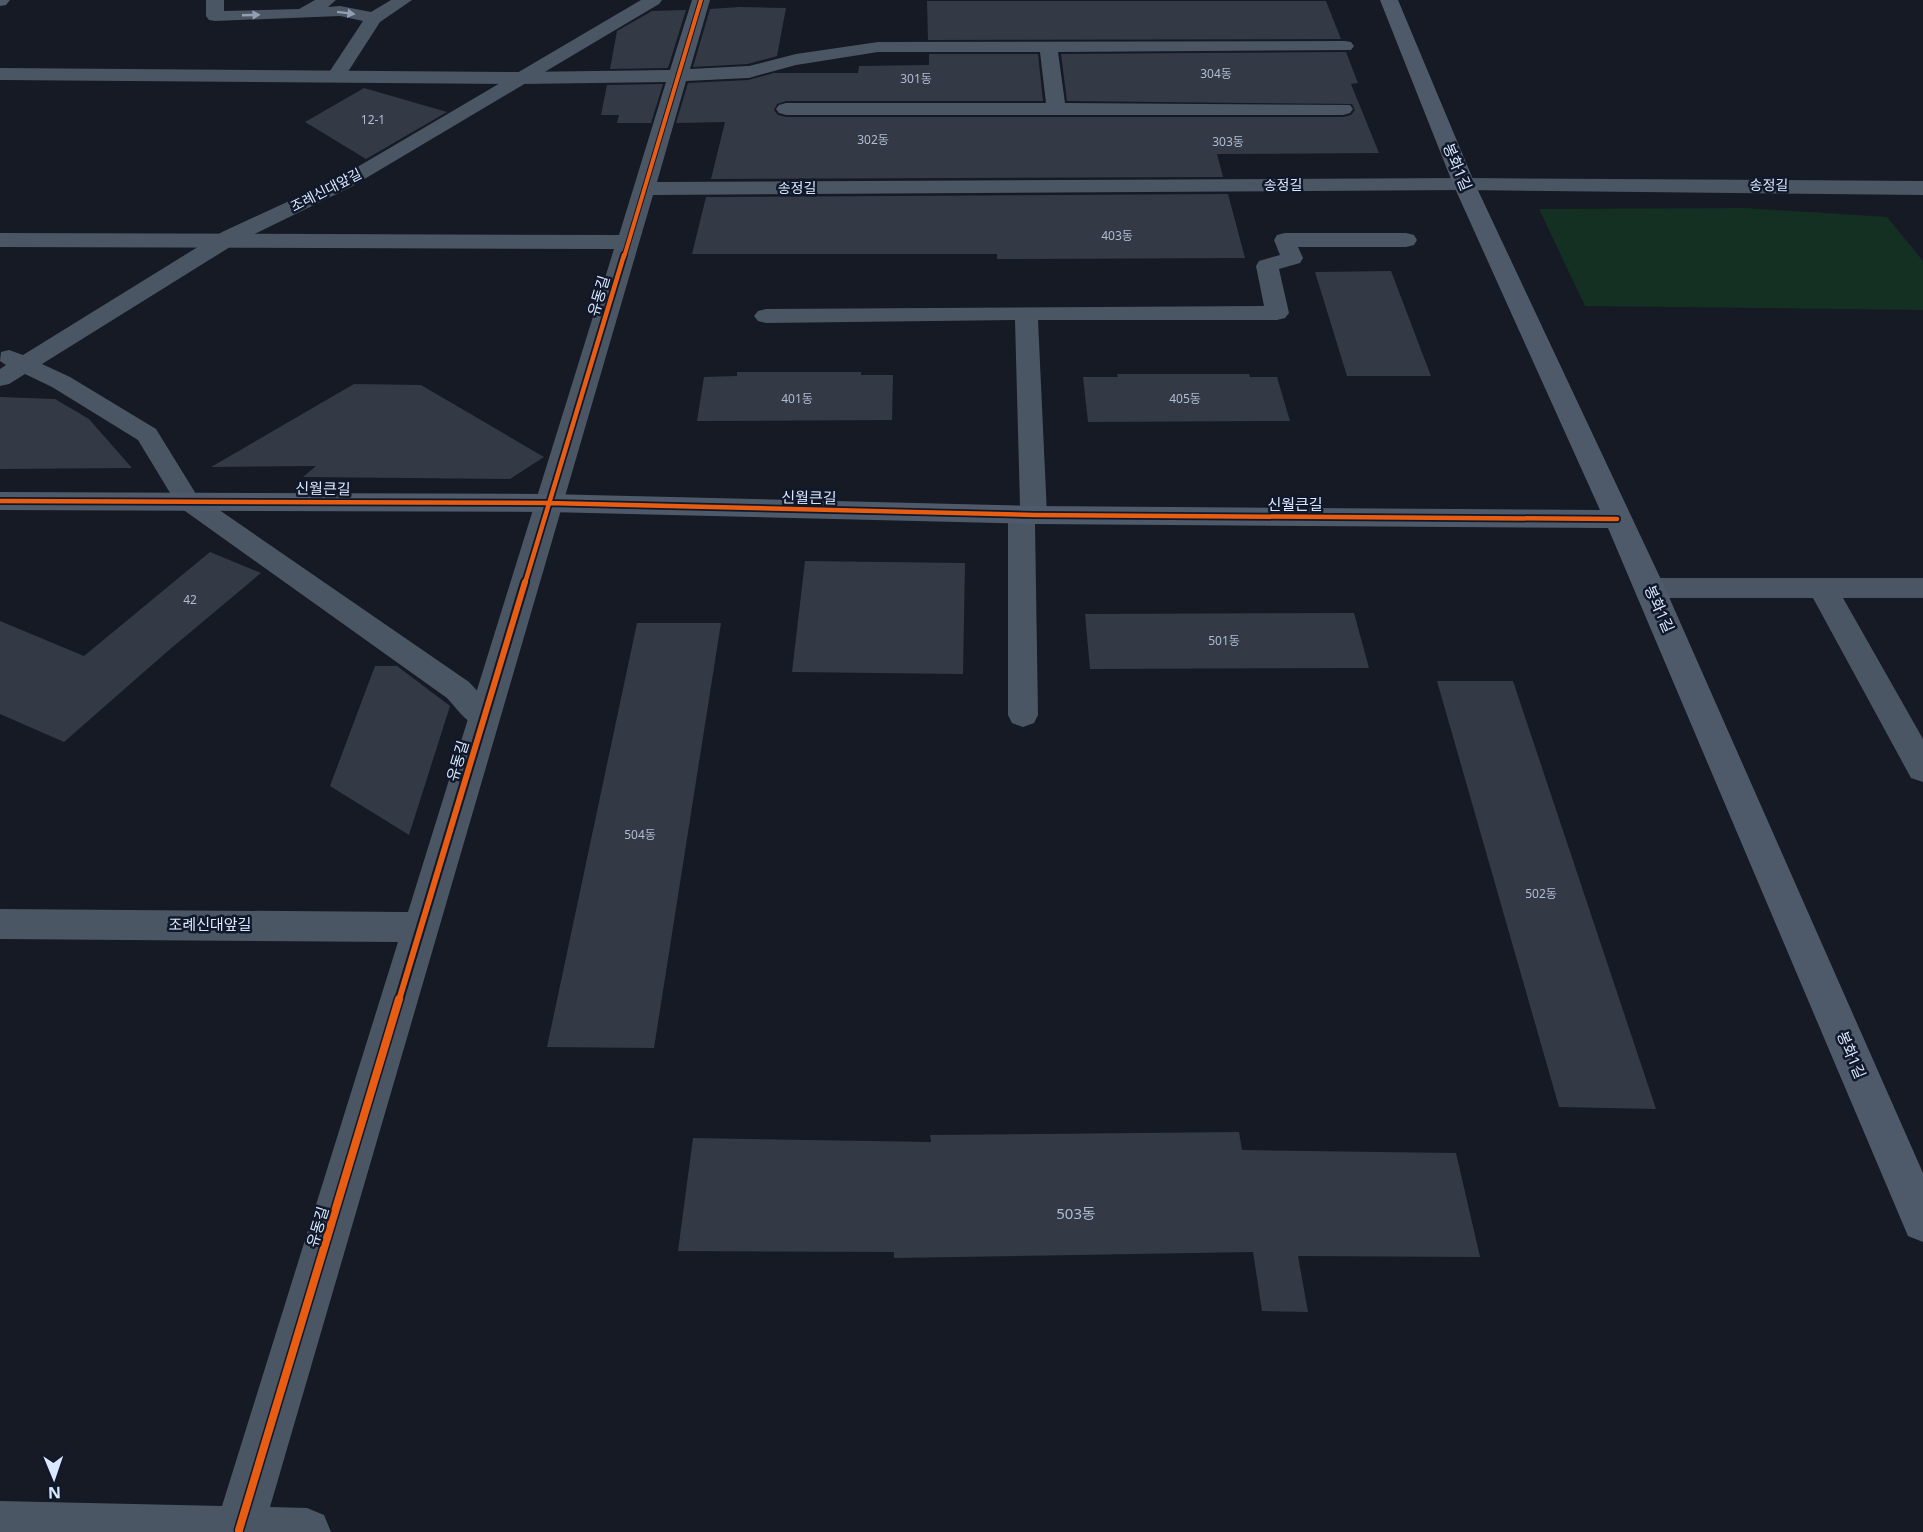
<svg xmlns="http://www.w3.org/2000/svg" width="1923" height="1532" viewBox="0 0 1923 1532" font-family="'Noto Sans','Noto Sans KR',sans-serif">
	<rect width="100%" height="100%" fill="#161a24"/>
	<!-- green -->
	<path fill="#133023" d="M 1745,208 L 1887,217 L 1923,261 L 1923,310 L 1585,306 L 1539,209 Z"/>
	<!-- building -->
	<path fill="#343946" d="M 927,1 L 1326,1 L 1341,39 L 928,40 Z
		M 739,7 L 786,8 L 777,56 L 748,64 L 693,67 L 710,9 Z
		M 686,10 L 668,68 L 610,69 L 617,31 L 652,11 Z
		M 1346,52 L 1358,83 L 1351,84 L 1379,153 L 1217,154 L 1223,177 L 711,179 L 725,122 L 676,123 L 688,83 L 748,80 L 774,73 L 858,73 L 859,66 L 929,65 L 929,54 L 1038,54 L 1043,101 L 786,101 L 777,104 L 774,110 L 778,115 L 786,117 L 1343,117 L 1351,115 L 1355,110 L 1352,104 L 1067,101 L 1061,54 Z
		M 663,84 L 651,123 L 617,123 L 619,115 L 601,115 L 607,85 Z
		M 364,88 L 447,112 L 366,159 L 305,122 Z
		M 1228,194 L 1245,258 L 997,259 L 997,254 L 692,254 L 706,197 Z
		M 1391,271 L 1431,376 L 1347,376 L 1315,272 Z
		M 737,372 L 861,372 L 861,375 L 893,375 L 892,420 L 697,421 L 704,377 L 737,376 Z
		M 1117,374 L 1249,374 L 1250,377 L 1277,377 L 1290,421 L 1088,422 L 1083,377 L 1118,377 Z
		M 354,384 L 421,385 L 544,457 L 510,479 L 303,477 L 316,466 L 211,467 Z
		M 0,397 L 55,399 L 89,419 L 132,468 L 0,469 Z
		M 210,552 L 261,573 L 169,650 L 64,742 L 0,714 L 0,621 L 84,656 Z
		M 805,561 L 965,563 L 963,674 L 792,672 Z
		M 1354,613 L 1369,668 L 1090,669 L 1085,614 Z
		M 637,623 L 721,623 L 654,1048 L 547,1047 Z
		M 375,666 L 397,666 L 450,706 L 409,835 L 330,786 Z
		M 1437,681 L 1513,681 L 1656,1109 L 1559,1107 Z
		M 1239,1132 L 1242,1150 L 1456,1153 L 1480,1257 L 1298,1256 L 1308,1312 L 1262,1311 L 1253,1252 L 894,1258 L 894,1252 L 678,1251 L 693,1138 L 931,1142 L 930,1135 Z"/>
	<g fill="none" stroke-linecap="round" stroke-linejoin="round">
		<!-- lane -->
		<path fill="#4b5665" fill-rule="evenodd" d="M 206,0 L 224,0 L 224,11 L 299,9 L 315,0 L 336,0 L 328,7 L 340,6 L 371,12 L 391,0 L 412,0 L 380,22 L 342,81 L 328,81 L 326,77 L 363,21 L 340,16 L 215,21 L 209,20 L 206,16 Z
			M 641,0 L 662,0 L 659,4 L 351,187 L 238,242 L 42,364 L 70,377 L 156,429 L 196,494 L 469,682 L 495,710 L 499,718 L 495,726 C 472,733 461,713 447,698 L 178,506 L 138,440 L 52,387 L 25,374 L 9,384 L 0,386 L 0,369 L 6,365 L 0,361 L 1,352 L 9,350 L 23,355 L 222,232 L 337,179 Z
			M 1345,41 L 1351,42 L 1354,46 L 1351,50 L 1058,52 L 1065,103 L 1350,105 L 1353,109 L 1350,113 L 1343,115 L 786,115 L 779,113 L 776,109 L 779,105 L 786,103 L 1046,103 L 1040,52 L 878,52 L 796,65 L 748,78 L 741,76 L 739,72 L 741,68 L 796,54 L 878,42 Z
			M 1285,233 L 1406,233 L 1414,235 L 1417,240 L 1414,245 L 1406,247 L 1298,247 L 1303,258 L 1300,263 L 1279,269 L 1289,313 L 1285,318 L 1277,320 L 1038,320 L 1047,515 L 1043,521 L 1035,524 L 1038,715 L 1034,723 L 1023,727 L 1012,723 L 1008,715 L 1008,515 L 1012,509 L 1020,506 L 1015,320 L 766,323 L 758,321 L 754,316 L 758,311 L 766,309 L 1264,306 L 1256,266 L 1259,261 L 1280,255 L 1274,240 L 1277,235 Z"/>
		<!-- street -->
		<path fill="#4b5665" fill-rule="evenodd" d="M 692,0 L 710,0 L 690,69 L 748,66 L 755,68 L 758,72 L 755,76 L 748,78 L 686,81 L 657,182 L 1464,178 L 1923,181 L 1923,195 L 1464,190 L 653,195 L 270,1507 L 307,1508 L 324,1515 L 331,1532 L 0,1532 L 0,1501 L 222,1506 L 398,942 L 0,939 L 0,909 L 408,912 L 614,249 L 0,247 L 0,233 L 619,235 L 666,82 L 521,84 L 0,80 L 0,68 L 521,72 L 670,70 Z
			M 1650,578 L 1923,578 L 1923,598 L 1843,598 L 1923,739 L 1923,782 L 1911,778 L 1813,598 L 1650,598 L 1640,595 L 1635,588 L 1640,581 Z"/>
		<!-- secondary -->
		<path fill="#4e5a6a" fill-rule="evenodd" d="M 0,0 L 10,0 L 6,5 L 0,6 Z
			M 1380,0 L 1398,0 L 1475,184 L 1665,588 L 1923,1173 L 1923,1242 L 1908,1236 L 1608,528 L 1034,524 L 548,512 L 0,510 L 0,492 L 548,494 L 1034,506 L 1600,510 L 1453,184 Z"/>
		<defs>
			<path id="cycleway-far3" d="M 624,257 L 701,0"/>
			<path id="cycleway-far2" d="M 0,501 L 548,503 L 1034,515 L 1617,519
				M 525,583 L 624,255"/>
			<path id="cycleway-far1" d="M 399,1000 L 525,582"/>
			<path id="cycleway" d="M 239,1530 L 399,999"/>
		</defs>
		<!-- cycleway-far3 casing -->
		<use href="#cycleway-far3" stroke="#10182a" stroke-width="6"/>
		<!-- cycleway-far2 casing -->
		<use href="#cycleway-far2" stroke="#10182a" stroke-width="8"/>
		<!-- cycleway-far1 casing -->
		<use href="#cycleway-far1" stroke="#10182a" stroke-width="10"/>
		<!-- cycleway casing -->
		<use href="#cycleway" stroke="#10182a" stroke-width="11"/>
		<!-- cycleway-far3 -->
		<use href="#cycleway-far3" stroke="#e95d12" stroke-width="4"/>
		<!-- cycleway-far2 -->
		<use href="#cycleway-far2" stroke="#e95d12" stroke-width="4.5"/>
		<!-- cycleway-far1 -->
		<use href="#cycleway-far1" stroke="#e95d12" stroke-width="6"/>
		<!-- cycleway -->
		<use href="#cycleway" stroke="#e95d12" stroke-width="8"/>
	</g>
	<!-- one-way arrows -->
	<defs><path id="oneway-solid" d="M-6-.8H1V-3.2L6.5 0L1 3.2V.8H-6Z" transform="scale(1.5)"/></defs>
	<g fill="#929eb2">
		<use href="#oneway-solid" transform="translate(346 13) rotate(7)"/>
		<use href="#oneway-solid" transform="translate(251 15) rotate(-2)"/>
	</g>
	<g text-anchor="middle" stroke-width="5" stroke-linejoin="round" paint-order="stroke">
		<!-- number labels -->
		<g font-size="12" fill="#b0bcd1">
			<text x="1216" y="78">304동</text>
			<text x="916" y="83">301동</text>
			<text x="373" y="124">12-1</text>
			<text x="873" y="144">302동</text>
			<text x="1228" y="146">303동</text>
			<text x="1117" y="240">403동</text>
			<text x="797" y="403">401동</text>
			<text x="1185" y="403">405동</text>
			<text x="190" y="604">42</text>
			<text x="1224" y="645">501동</text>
			<text x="640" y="839">504동</text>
			<text x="1541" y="898">502동</text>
		</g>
		<!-- far-street labels -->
		<g font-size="14" fill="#d9e7ff" stroke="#10182a">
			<text x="1283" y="190">송정길</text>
			<text transform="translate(1769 185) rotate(1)" y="5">송정길</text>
			<text x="797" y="193">송정길</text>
			<text transform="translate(326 190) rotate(-27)" y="5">조례신대앞길</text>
		</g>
		<!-- street labels -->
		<g font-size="15" fill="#d9e7ff" stroke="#10182a">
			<text transform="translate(1457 167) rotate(67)" y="5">봉화1길</text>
			<text transform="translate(599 296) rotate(-73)" y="5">유동길</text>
			<text transform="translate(323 489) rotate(1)" y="5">신월큰길</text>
			<text transform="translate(809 498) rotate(1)" y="5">신월큰길</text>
			<text x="1295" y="510">신월큰길</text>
			<text transform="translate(1659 609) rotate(66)" y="5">봉화1길</text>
			<text transform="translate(458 761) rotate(-73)" y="5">유동길</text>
			<text x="210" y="930">조례신대앞길</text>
			<text transform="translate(1851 1055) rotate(67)" y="5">봉화1길</text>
			<text transform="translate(318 1227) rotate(-73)" y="5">유동길</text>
		</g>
		<!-- near-number labels -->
		<g font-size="15" fill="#b0bcd1">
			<text x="1076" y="1219">503동</text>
		</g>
	</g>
	<!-- north arrow -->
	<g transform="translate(54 1478) rotate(178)" stroke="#10182a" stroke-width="4.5" paint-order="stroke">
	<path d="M0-4.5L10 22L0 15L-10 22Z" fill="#d9e7ff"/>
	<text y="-9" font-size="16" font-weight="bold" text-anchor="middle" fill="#d9e7ff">N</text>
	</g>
</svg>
